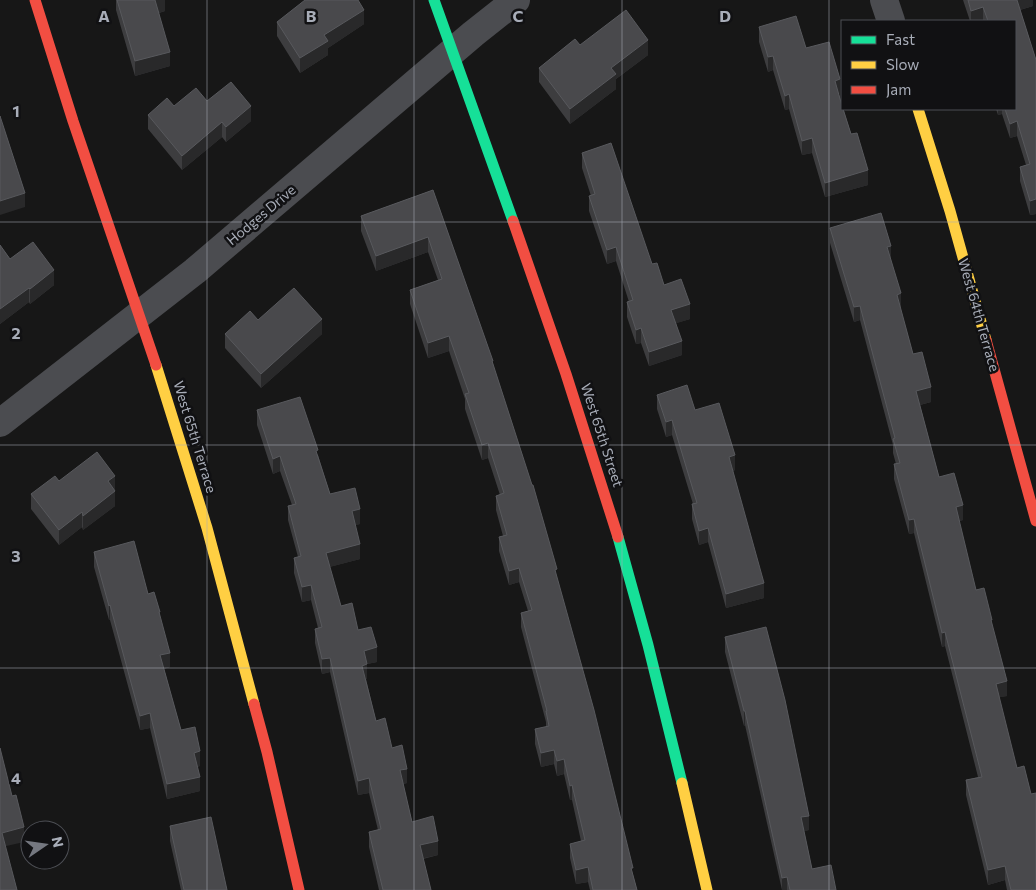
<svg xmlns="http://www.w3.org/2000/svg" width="1036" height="890" viewBox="0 0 1036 890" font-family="Commissioner,sans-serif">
	<rect width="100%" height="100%" fill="#171717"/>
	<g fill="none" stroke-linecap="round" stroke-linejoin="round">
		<!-- street -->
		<path stroke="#4b4c50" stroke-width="28" d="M 884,0 L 891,21
			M 0,423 L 195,271 L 473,34 L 516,0"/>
		<!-- fast -->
		<path stroke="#16e098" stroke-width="11" d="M 434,0 L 513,221
			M 618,537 L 648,645 L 682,783"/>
		<!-- slow -->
		<path stroke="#ffcf43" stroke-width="11" d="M 918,109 L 950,211 L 986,340
			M 156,365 L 207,528 L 254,704
			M 682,783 L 707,890"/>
		<!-- jam -->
		<path stroke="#f24e42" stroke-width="11" d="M 35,0 L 73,121 L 156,365
			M 513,221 L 566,374 L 618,537
			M 986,340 L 1036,521
			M 254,704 L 267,752 L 299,890"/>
	</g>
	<!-- wall -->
	<path fill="#3d3d3f" d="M 116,0 L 165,0 L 165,11 L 159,13 L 170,66 L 135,76 L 116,10 Z
		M 963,0 L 1033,0 L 1033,6 L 1020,10 L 1036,60 L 1036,214 L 1030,215 L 1020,181 L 1020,167 L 1026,165 L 1017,136 L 1010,138 L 1002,114 L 998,115 L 996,109 L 1015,109 L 1015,21 L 970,21 Z
		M 277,22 L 364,24 L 328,48 L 328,55 L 300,73 L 277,36 Z
		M 759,27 L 806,48 L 840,94 L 839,94 L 851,134 L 868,185 L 825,197 L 812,153 L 802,155 L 789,109 L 785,110 L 773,70 L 768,72 L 759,42 Z
		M 580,45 L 648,55 L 616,79 L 616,89 L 570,124 L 539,82 L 539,68 Z
		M 207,101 L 251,121 L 226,142 L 222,137 L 182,170 L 148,129 L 148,115 L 174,106 Z
		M 582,153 L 664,285 L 690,319 L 676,323 L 682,355 L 649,366 L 641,343 L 636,344 L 627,317 L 627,302 L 629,302 L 616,261 L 607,264 L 589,211 L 589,196 L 591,196 L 582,168 Z
		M 433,190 L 493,364 L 557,578 L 637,890 L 590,890 L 588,882 L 576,884 L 570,858 L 570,844 L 581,841 L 572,800 L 570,800 L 564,774 L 557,776 L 554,764 L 541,767 L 535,744 L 535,729 L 546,727 L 546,722 L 521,627 L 521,613 L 528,611 L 519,582 L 509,585 L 499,551 L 499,537 L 503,536 L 496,510 L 496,496 L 500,495 L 488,458 L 482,460 L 465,409 L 465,399 L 449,351 L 428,358 L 410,304 L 410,290 L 438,280 L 428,252 L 376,271 L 361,231 L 361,216 Z
		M 830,228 L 891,260 L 901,308 L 900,308 L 913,354 L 931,402 L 920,405 L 939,477 L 963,520 L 959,521 L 976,590 L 992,624 L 1007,696 L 999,697 L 1036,890 L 1007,890 L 1005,880 L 988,885 L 966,795 L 966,780 L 978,777 L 945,646 L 942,647 L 914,533 L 909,534 L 894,479 L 894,464 L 896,464 L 893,453 L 893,445 L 860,320 L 854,322 L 830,243 Z
		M 0,245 L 10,259 L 54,285 L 30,304 L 29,302 L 0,324 Z
		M 258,320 L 322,334 L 261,388 L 225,348 L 225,334 Z
		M 657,395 L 695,410 L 735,470 L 733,471 L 764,598 L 726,608 L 708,542 L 699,545 L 692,519 L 692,504 L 693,504 L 672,435 L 666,437 L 657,409 Z
		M 257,410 L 318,455 L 330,494 L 360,524 L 355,525 L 360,559 L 329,567 L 341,606 L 358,630 L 377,662 L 367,664 L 367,679 L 366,679 L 376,721 L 392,748 L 407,783 L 403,784 L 412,822 L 438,855 L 423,859 L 431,890 L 379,890 L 369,847 L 369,832 L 378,830 L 369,793 L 358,795 L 330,672 L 322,674 L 315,643 L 315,629 L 318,628 L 311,600 L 302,602 L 294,573 L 294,558 L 298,557 L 288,520 L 288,506 L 292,505 L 280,471 L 273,474 L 257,425 Z
		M 59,481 L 115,490 L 115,506 L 83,530 L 82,527 L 59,545 L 31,509 L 31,494 Z
		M 94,552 L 148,594 L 160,617 L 170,667 L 164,669 L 181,730 L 200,766 L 197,767 L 200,791 L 167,799 L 150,728 L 140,730 L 110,620 L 109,620 L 94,567 Z
		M 725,637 L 809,830 L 804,831 L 812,869 L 836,890 L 782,890 L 745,725 L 744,726 L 725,652 Z
		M 170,826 L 227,890 L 181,890 L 170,841 Z"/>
	<!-- shaded-wall -->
	<path fill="#29292a" d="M 155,0 L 165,0 L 165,11 L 155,14 Z
		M 1016,0 L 1033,0 L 1033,6 L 1016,11 Z
		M 983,7 L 983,21 L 971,21 L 971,11 Z
		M 364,10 L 364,24 L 328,48 L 328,55 L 300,73 L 300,58 L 324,35 Z
		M 648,40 L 648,55 L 616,79 L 616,89 L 570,124 L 570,109 L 611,68 Z
		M 170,52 L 170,66 L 135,76 L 135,61 Z
		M 773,56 L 773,70 L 768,72 L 768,57 Z
		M 840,79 L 840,94 L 835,95 L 835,81 Z
		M 789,94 L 789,109 L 785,110 L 785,96 Z
		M 251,106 L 251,121 L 226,142 L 226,127 Z
		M 998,109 L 1002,109 L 1002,114 L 998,115 Z
		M 1017,121 L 1017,136 L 1010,138 L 1010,124 Z
		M 222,122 L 222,137 L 182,170 L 182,156 Z
		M 812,138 L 812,153 L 802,155 L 802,141 Z
		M 868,170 L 868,185 L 825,197 L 825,183 Z
		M 25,193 L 25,207 L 0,215 L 0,201 Z
		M 1036,199 L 1036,214 L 1030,215 L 1030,201 Z
		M 428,237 L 428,252 L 376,271 L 376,256 Z
		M 891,246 L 891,261 L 887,247 Z
		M 616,247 L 616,261 L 607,264 L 607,250 Z
		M 54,270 L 54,285 L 30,304 L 30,289 Z
		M 29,288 L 29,302 L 0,324 L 0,309 Z
		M 901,293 L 901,308 L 897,309 L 897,295 Z
		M 690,304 L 690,319 L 671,325 L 671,310 Z
		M 860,306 L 860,320 L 854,322 L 854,307 Z
		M 322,319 L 322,334 L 261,388 L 261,374 Z
		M 641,328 L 641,343 L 636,344 L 636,330 Z
		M 449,336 L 449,351 L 428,358 L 428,343 Z
		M 682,341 L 682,355 L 649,366 L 649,352 Z
		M 931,387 L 931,402 L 916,406 L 916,391 Z
		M 672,420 L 672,435 L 666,437 L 666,422 Z
		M 488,443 L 488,458 L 482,460 L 482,445 Z
		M 735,455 L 735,470 L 729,472 L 729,457 Z
		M 280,456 L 280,471 L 273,474 L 273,459 Z
		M 115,476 L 115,490 L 108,496 L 108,481 Z
		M 115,491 L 115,506 L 83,530 L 83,516 Z
		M 963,505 L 963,520 L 956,522 L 956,507 Z
		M 360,509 L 360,524 L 352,526 L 352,511 Z
		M 82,512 L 82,527 L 59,545 L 59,530 Z
		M 914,519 L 914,533 L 909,534 L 909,520 Z
		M 708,528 L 708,542 L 699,545 L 699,531 Z
		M 360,544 L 360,559 L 326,568 L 326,553 Z
		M 519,568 L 519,582 L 509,585 L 509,571 Z
		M 764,583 L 764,598 L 726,608 L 726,594 Z
		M 311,585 L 311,600 L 302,602 L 302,587 Z
		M 110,605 L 110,620 L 109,620 L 109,606 Z
		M 945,632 L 945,646 L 942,647 L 942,633 Z
		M 377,647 L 377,662 L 367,664 L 367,679 L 362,680 L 362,666 L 364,651 Z
		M 170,653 L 170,667 L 160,670 L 160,655 Z
		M 330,658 L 330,672 L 322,674 L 322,659 Z
		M 1007,681 L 1007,696 L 996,698 L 996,684 Z
		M 744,711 L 745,711 L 745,725 L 744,726 Z
		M 150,713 L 150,728 L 140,730 L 140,716 Z
		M 554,750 L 554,764 L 541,767 L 541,753 Z
		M 200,751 L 200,766 L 194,767 L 194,753 Z
		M 564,759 L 564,774 L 557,776 L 557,761 Z
		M 407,769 L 407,783 L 400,785 L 400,770 Z
		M 200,777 L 200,791 L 167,799 L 167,784 Z
		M 369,778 L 369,793 L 358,795 L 358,781 Z
		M 572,785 L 572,800 L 570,800 L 570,786 Z
		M 809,816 L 809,830 L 801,832 L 801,817 Z
		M 24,827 L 24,842 L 2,847 L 2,833 Z
		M 438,841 L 438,855 L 420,859 L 420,845 Z
		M 1005,866 L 1005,880 L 988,885 L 988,870 Z
		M 588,867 L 588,882 L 576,884 L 576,870 Z
		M 787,877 L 787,890 L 782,890 L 782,878 Z"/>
	<!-- building -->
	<path fill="#49494c" stroke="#58595d" d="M 117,0 L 155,0 L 170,52 L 135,61 Z
		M 305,0 L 358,0 L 364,10 L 324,35 L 328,41 L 300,58 L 277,22 Z
		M 968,0 L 1017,0 L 1036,60 L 1036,199 L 1030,201 L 1020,167 L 1030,164 L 1017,121 L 1010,124 L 1005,109 L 1015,109 L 1015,21 L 988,21 L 983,7 L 971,11 Z
		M 626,10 L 648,40 L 611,68 L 616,74 L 570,109 L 539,68 L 575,39 L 580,45 Z
		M 796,16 L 806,48 L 829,42 L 840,79 L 835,81 L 842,106 L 842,109 L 843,109 L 851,134 L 857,133 L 868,170 L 825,183 L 812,138 L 802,141 L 789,94 L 785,96 L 773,56 L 768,57 L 759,27 Z
		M 231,82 L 251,106 L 226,127 L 222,122 L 182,156 L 148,115 L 167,98 L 174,106 L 196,88 L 207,101 Z
		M 0,116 L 25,193 L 0,201 Z
		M 611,143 L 652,264 L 657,263 L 664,285 L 681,279 L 690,304 L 671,310 L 682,341 L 649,352 L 641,328 L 636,330 L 627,302 L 633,300 L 616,247 L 607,250 L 589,196 L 595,194 L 582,153 Z
		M 433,190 L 493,361 L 492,361 L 532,485 L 533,485 L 557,569 L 555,570 L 594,710 L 633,868 L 631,868 L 637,890 L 593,890 L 588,867 L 576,870 L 570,844 L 585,840 L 572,785 L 570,786 L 564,759 L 557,761 L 554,750 L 541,753 L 535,729 L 549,726 L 546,711 L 547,711 L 521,613 L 532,610 L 519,568 L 509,571 L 499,537 L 507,535 L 496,496 L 504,493 L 488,443 L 482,445 L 465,394 L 469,393 L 449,336 L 428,343 L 410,290 L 442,279 L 428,237 L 376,256 L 361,216 Z
		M 881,213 L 891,246 L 887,247 L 901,293 L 897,295 L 913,354 L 922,352 L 931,387 L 916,391 L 939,477 L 954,473 L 963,505 L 956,507 L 976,590 L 984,588 L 992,620 L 991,620 L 1007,681 L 996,684 L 1017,768 L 1024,766 L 1031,794 L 1036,793 L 1036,890 L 1011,890 L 1005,866 L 988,870 L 966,780 L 982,777 L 945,632 L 942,633 L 914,519 L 909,520 L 894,464 L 900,463 L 893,439 L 895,438 L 860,306 L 854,307 L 830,228 Z
		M 33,242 L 54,270 L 30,289 L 29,288 L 0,309 L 0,245 L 10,259 Z
		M 294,288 L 322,319 L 261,374 L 225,334 L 250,311 L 258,320 Z
		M 687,385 L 695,410 L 719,403 L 735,455 L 729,457 L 764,583 L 726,594 L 708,528 L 699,531 L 692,504 L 697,503 L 672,420 L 666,422 L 657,395 Z
		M 300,397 L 318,450 L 316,451 L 330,494 L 355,488 L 360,509 L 352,511 L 360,544 L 326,553 L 341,606 L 352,603 L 358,630 L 371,627 L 377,647 L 364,651 L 367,664 L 362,666 L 376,721 L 385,718 L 392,748 L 402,745 L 407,769 L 400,770 L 412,822 L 433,816 L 438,841 L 420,845 L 431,890 L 383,890 L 369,832 L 381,829 L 369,778 L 358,781 L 330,658 L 322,659 L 315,629 L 322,627 L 311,585 L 302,587 L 294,558 L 301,556 L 288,506 L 296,504 L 280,456 L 273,459 L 257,410 Z
		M 97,452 L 115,476 L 108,481 L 115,491 L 83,516 L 82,512 L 59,530 L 31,494 L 55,476 L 59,481 Z
		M 134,541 L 148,594 L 154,592 L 160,612 L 159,612 L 170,653 L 160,655 L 181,730 L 195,727 L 200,751 L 194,753 L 200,777 L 167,784 L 150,713 L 140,716 L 110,605 L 109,606 L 94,552 Z
		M 766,627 L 785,700 L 809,816 L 801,817 L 812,869 L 831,865 L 836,890 L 790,890 L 787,877 L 782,878 L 745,711 L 744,711 L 725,637 Z
		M 0,748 L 12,796 L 16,795 L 24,827 L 2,833 L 17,890 L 0,890 Z
		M 211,817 L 227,890 L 184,890 L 170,826 Z"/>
	<!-- grid -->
	<path fill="none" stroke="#a8adb8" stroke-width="1" stroke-opacity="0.55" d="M 207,0 L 207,890M 414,0 L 414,890M 622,0 L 622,890M 829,0 L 829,890M 0,222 L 1036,222M 0,445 L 1036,445M 0,668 L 1036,668"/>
	<g text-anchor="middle" stroke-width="5" stroke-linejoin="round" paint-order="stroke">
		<!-- street labels -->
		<g font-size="14" fill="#a8adb8" stroke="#111113">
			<text transform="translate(261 215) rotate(-40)" y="5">Hodges Drive</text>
			<text transform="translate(979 315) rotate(74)" y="5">West 64th Terrace</text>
			<text transform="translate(602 435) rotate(72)" y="5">West 65th Street</text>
			<text transform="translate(195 437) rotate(73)" y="5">West 65th Terrace</text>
		</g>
	</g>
	<g font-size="16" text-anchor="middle" font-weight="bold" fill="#a8adb8" stroke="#111113" stroke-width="5" stroke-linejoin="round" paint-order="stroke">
		<text x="104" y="22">A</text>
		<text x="311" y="22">B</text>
		<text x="518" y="22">C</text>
		<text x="725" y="22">D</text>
		<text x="16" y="117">1</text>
		<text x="16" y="339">2</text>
		<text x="16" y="562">3</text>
		<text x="16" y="784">4</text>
	</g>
	<!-- legend -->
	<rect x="841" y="20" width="175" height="90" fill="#111113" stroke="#4d4f55"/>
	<rect x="851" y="36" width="25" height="8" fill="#16e098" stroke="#4d4f55"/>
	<text x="886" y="45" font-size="15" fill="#a8adb8">Fast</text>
	<rect x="851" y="61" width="25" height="8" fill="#ffcf43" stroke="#4d4f55"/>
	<text x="886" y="70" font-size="15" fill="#a8adb8">Slow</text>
	<rect x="851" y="86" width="25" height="8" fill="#f24e42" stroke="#4d4f55"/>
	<text x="886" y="95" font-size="15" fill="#a8adb8">Jam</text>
	<!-- north arrow -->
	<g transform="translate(45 845) rotate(77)"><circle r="24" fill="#111113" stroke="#4d4f55"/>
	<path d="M0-4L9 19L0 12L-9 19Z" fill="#757880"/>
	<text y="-8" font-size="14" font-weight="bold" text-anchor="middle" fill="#a8adb8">N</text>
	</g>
</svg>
